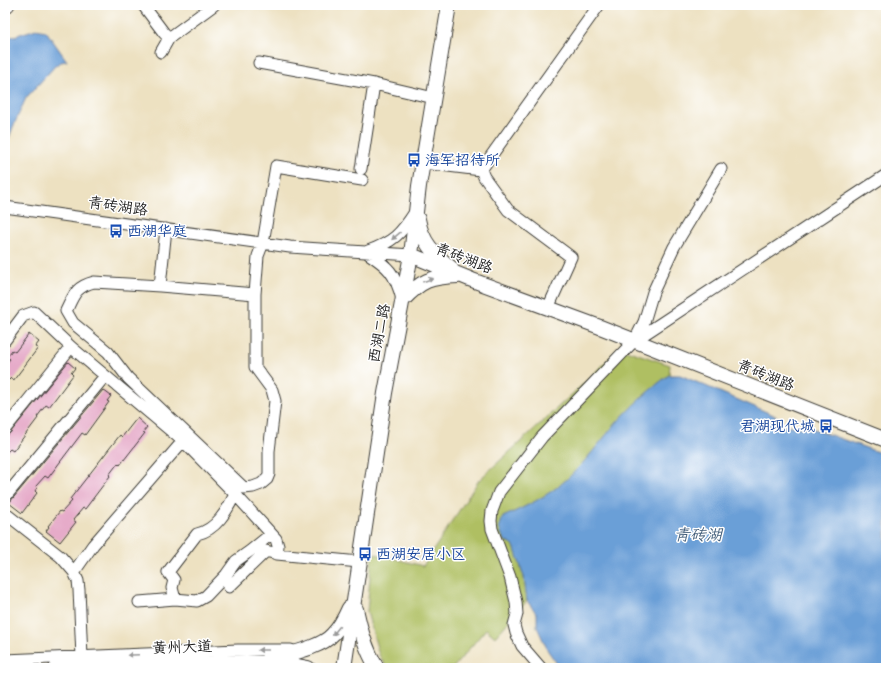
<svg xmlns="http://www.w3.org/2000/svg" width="891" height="673" font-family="Mynerve,'LXGW WenKai TC',sans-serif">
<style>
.green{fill:#afbf62;stroke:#666e3f}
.water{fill:#6a9fd7;stroke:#435e7a}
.building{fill:#e6abc9}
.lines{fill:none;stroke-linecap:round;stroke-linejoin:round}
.minor-casing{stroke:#3b3a35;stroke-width:13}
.major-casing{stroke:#3b3a35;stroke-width:16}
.minor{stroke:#fff;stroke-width:11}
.major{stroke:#fff;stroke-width:14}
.oneway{fill:#999}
.labels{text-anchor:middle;stroke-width:3;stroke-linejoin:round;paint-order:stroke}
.transit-label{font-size:15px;fill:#164399;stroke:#fff;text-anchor:start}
.street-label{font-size:15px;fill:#1c1c1c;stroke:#fff}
.water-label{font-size:16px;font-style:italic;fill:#435e7a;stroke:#fff}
</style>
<rect width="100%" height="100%" fill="#fff"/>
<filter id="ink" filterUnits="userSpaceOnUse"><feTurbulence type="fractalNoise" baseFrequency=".025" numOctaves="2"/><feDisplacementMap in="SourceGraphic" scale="8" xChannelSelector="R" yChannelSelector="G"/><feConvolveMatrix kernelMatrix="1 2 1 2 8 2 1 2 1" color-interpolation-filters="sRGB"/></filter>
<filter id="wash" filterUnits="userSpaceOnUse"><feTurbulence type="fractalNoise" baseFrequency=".012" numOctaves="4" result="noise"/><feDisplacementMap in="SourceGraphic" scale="16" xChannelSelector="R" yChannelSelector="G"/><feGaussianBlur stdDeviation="0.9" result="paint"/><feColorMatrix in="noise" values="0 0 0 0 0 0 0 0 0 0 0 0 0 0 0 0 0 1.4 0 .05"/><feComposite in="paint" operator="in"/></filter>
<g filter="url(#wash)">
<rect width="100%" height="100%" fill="#ede1c1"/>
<path class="green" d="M620 348 670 365 669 375C651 388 634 404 619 420 601 440 586 462 566 480 548 496 525 507 503 517L504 540 514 545 524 577 527 601 495 637 486 629 453 668H387L379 655 367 612 372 553 423 566 479 480 581 386Z"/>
<path class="water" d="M36 29 46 31 67 61 61 62 55 66 26 98 13 127 9 138 5 141V39Z
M669 375H680L776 416 777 426 811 428 886 455V668H560L548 651 537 627V614L527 601 524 577 514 546 504 540 499 528 503 517C525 507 548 496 566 480 586 462 601 440 619 420 634 404 651 388 669 375Z"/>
<g id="blocks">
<path class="building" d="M29 334 39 342 35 347 38 348 13 381 11 378 9 380 5 377V365L10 359 7 357 12 350 15 352Z
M68 362 75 368 71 373 73 375 49 407 46 405 37 417 38 418 13 451 10 449 5 454V436L10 433Z
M103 390 111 396 107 401 109 402 85 435 82 433 48 478 45 476 36 486 37 488 35 491 37 493 22 513 9 503Z
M137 418 147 427 143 432 145 433 120 465 118 463 109 475 110 476 85 509 83 508 73 520 76 522 60 542 46 531 49 527 48 526 60 511 62 512 72 501 70 499 120 435 122 437Z"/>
</g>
</g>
<g filter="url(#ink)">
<use href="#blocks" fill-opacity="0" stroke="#3b3a35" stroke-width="1"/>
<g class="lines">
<g class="minor-casing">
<path id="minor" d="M143 5 164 33 169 38
M5 9 9 5
M161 52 169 38 214 5
M259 63 374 84 434 98
M423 163 481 170
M361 169 374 84
M5 207 290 247 411 255
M166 229 160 286 94 282C75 287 74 295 66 311L73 323 108 352 128 378 244 488 253 487 261 484 267 479 269 474V451L275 401 272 390 255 367V294L258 256 263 243 276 166 362 180
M368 251C393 242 401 234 415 212
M366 252C389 267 395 273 402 299
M160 286 255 294
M548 308 571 257 508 210 484 177 481 170 599 5
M5 340 23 316 34 312 71 347 183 441 235 494 276 539 278 546 277 554
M635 340 644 322 653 292 674 247 721 169
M5 429 71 347
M235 494C227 511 216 530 197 534L168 572 174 580 172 588 175 599 197 601 206 596 226 575 236 561 250 551 271 534
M5 497 105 376
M5 513 61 557 74 572 78 581 79 590 82 657
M74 572 93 545 183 441
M229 587 266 551 277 554 359 562
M139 602 175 599
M5 660 238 650H291
M541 668 522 646 516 633 514 625 517 614 516 602 510 577 492 529 491 521 492 511 499 492 542 437 634 341 886 175"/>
</g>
<g class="major-casing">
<path id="major" d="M418 219C422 242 433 253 451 268
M411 255 472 280 600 327 886 440
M403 300C422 280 430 277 458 276
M356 609C361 631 365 648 377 668
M267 660C286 654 320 649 333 634 340 627 345 617 349 608
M56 668 246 662 293 665 308 668
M344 668 385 393 411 255 419 186 449 5"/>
</g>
<use href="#minor" class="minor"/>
<use href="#major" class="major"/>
</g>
<defs><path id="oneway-solid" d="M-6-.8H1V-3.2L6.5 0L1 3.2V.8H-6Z"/></defs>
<g class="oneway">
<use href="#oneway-solid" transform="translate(396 236) rotate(139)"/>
<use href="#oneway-solid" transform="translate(428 280) rotate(-19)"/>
<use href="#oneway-solid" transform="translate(336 631) rotate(129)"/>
<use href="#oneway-solid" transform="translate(263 650) rotate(180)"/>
<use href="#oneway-solid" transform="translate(133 655) rotate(177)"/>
</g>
</g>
<defs>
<g id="bus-bare" transform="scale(1.08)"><path d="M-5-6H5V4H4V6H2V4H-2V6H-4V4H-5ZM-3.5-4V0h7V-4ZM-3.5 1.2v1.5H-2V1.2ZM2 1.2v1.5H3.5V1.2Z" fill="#1a4fb4" stroke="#fff" stroke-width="2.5" paint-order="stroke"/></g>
</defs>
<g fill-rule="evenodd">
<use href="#bus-bare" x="414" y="160"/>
<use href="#bus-bare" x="116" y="231"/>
<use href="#bus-bare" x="826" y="426"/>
<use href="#bus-bare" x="365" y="554"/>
</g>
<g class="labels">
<g class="transit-label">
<text x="425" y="165">海军招待所</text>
<text x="127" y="236">西湖华庭</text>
<text x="815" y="431" text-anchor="end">君湖现代城</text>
<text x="376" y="559">西湖安居小区</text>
</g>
<g class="street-label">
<text transform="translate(118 206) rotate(8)" y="5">青砖湖路</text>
<text transform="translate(464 258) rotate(21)" y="5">青砖湖路</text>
<text transform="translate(379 333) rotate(-79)" y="5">西湖二路</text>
<text transform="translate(766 375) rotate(22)" y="5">青砖湖路</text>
<text transform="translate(182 647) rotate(-2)" y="5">黄州大道</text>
</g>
<g class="water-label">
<text x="698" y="540">青砖湖</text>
</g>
</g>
<rect width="891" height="673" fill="none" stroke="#fff" stroke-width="20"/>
</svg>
